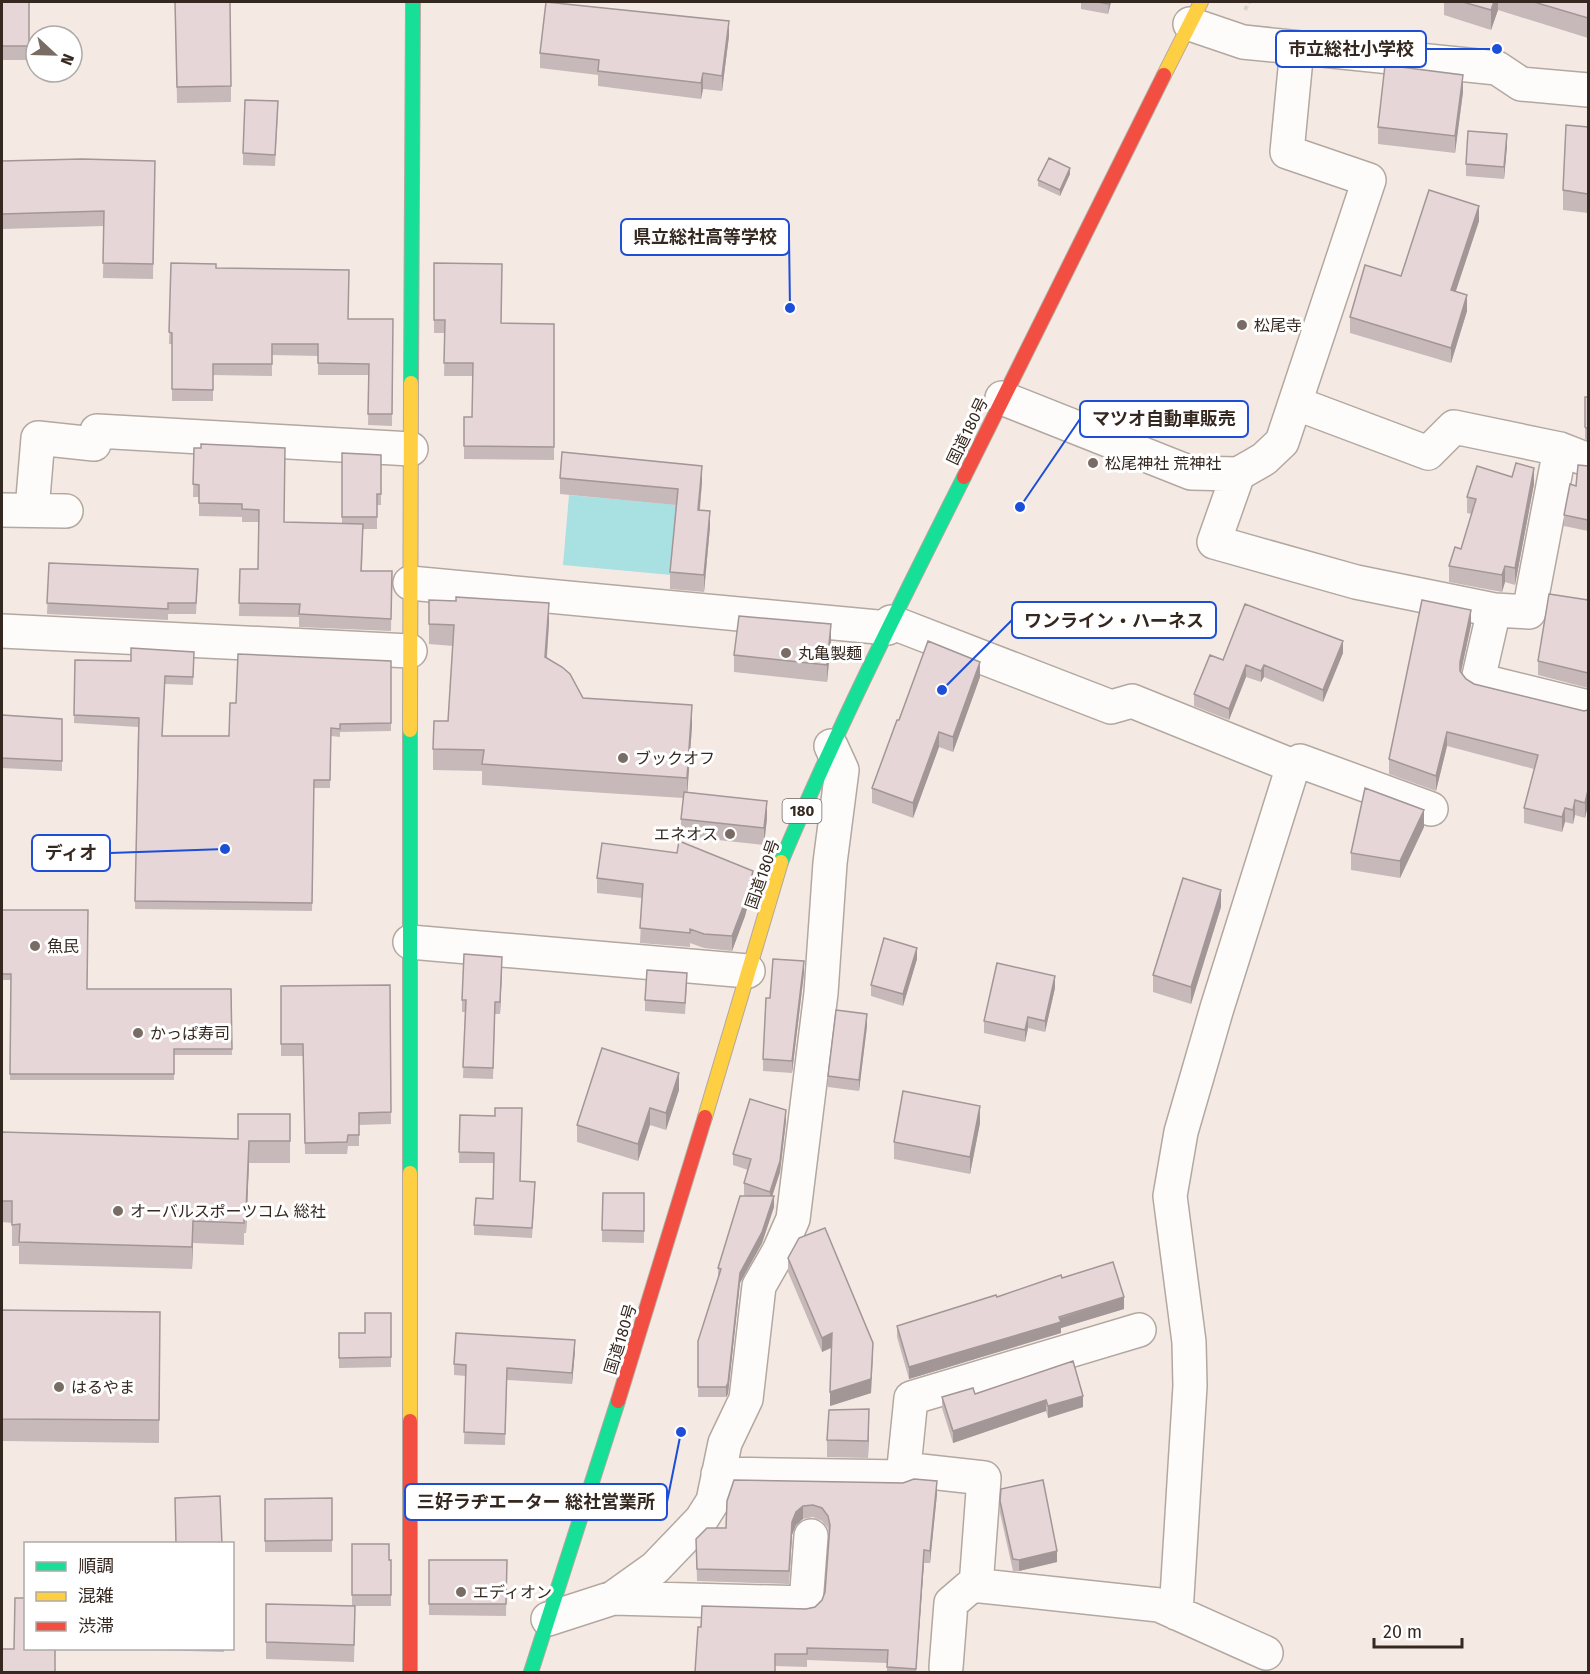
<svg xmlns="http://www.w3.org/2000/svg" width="1590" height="1674" font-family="'Fira Sans','Noto Sans JP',sans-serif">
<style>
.water{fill:#a9e1e3}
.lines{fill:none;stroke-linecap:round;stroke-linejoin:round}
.street-casing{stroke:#b2a8a0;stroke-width:36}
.fast-casing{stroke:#b2a8a0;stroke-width:16}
.slow-casing{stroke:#b2a8a0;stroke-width:16}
.jam-casing{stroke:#b2a8a0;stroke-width:16}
.path{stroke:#d7d4d2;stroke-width:4;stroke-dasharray:4.5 3;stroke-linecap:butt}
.street{stroke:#fefcfb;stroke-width:33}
.fast{stroke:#16e098;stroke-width:14}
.slow{stroke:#ffcf43;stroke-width:14}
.jam{stroke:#f24e42;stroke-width:14}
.wall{fill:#c7b8ba}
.shaded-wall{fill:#a29697}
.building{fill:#e7d6d8;stroke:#a29697;stroke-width:1.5}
.poi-dot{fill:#786c64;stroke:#fff;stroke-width:2}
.labels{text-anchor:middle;stroke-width:6;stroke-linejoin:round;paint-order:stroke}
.shield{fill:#fff;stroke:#726863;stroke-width:1.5}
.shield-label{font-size:15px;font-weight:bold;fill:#352820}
.poi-label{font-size:16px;fill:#352820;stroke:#fff;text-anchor:start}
.street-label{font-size:16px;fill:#352820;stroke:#fff}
.leader{fill:none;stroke:#1d4ed8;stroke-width:2}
.callout-dot{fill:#1d4ed8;stroke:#fff;stroke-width:2}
.callout{fill:#fff;stroke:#1d4ed8;stroke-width:2}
.callout-label{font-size:18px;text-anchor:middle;font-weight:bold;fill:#352820}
</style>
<rect width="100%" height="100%" fill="#f5eae3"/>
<path class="water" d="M569 495 678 505 671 575 563 565Z"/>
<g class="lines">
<g class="street-casing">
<path id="street" d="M1190 24 1243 42 1497 68 1521 84 1588 90
M1002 398 1191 473 1238 474 1214 542 1356 582 1494 610 1478 680 1588 707
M1295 403 1428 453 1454 427 1560 449 1588 460
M1238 474 1264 459 1282 442 1369 180 1287 152 1297 48
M2 510 66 511
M32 510 38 438 94 444 97 431 411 449
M410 583 888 628
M1494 610 1529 612 1560 449
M891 622 1111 707 1132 701 1293 766 1217 1008 1181 1132 1170 1196 1189 1342 1190 1386 1176 1613
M2 631 410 651
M1293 766 1300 761 1431 809
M410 942 748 971
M903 1469 984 1478 976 1586
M718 1474 903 1477 911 1398 1139 1330
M613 1598 806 1603 811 1536
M548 1619 613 1598 655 1568 701 1520 713 1501 725 1443 746 1399 759 1286 779 1251 793 1219 821 993 830 863 842 770 831 746
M946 1667 951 1603 972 1585 1159 1605 1266 1653"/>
</g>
<g class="fast-casing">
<path id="fast" d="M411 383 413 2
M410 730V1173
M781 862C836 731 900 604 964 477
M531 1672 618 1401"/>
</g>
<g class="slow-casing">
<path id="slow" d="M1164 75 1201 2
M410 730 411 383
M705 1117 781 862
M410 1173V1421"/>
</g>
<g class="jam-casing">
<path id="jam" d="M964 477 1164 75
M618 1401 705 1117
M410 1421V1672"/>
</g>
<path class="path" d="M1245 10 1249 2"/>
<use href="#street" class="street"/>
<use href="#fast" class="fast"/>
<use href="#slow" class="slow"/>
<use href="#jam" class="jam"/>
</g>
<path class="wall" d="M2 2H29V60H2Z
M175 2 231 86V102L177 103Z
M1081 2H1111L1108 14 1081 9Z
M1444 2H1588V38L1498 10 1491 30 1444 15Z
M729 36 722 91 703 89 701 99 598 86V75L540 68V53Z
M1463 92 1455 153 1378 144V127Z
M278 112 275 166 243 165V153Z
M1588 127V213L1563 210V190Z
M1507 146 1504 179 1466 176V164Z
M2 161H155L153 279 103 278 104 226 2 229Z
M1070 174 1060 196 1038 186V180Z
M1479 221 1455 292 1467 311 1451 363 1350 333V317L1401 276Z
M171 263 216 268 349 319H393L392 426 368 425 369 375H318V356L272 355V376L213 375V401H172V344H169Z
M434 263 502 323 554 324V460L464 459V417H472L473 376H444L445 333H434Z
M1585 397H1588V441L1585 439Z
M194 448 284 522 342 524V453L381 455V505H377V529H363L362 571H392L391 631 299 627V617L239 616 240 569H258L259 522H242V517L199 516V497H193Z
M1588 466V531L1564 526V515L1576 486Z
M560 478 702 482 700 510 710 527 704 592 670 589V572L676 505 560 494Z
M1534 484 1515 585 1505 582 1502 592 1449 582V566L1461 549 1472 514 1467 513V497Z
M49 563 198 580 196 614H168V620L47 614Z
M429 600 549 623 547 658 583 698 692 726 687 793 767 818 764 845 681 836V819L683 798 482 785V771L433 770V749L448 721 453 646 429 644Z
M1588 600V688L1538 675V661Z
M1471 625 1461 672 1466 679 1474 684 1584 711 1588 710V805L1585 818 1575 815 1573 824 1565 822 1562 832 1524 823V808L1534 769 1447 746 1436 791 1389 774V759Z
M831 641 827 682 734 672V655Z
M194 652 193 685 165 684 162 736H229L236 703 391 661V731L340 732V737L331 736 330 788H314L312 911 135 909 138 727 74 723 75 660 131 661Z
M1343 653 1323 702 1264 677 1261 682 1246 677 1229 720 1194 706V694L1223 660Z
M980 677 953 752 939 747 913 818 872 803V788L899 720Z
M2 715 62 719V771L2 768Z
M1424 827 1400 878 1351 870V853Z
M597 878 753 886 745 916 732 951 704 948 690 943V947L640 943 642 898 597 893Z
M1221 907 1191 1004 1153 992V975Z
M2 910 87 989H231L232 1055H174V1080H10L11 980H2Z
M917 959 903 1006 871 996V985Z
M502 969 500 1014H495L493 1079 463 1078 465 1012H462V1000Z
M804 973 792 1073 763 1071V1059L770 998Z
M390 985 391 1124 359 1125V1146H348L347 1154H305L303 1056H281V986Z
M687 985 685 1014 645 1011V1000Z
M1055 988 1045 1032 1028 1028 1025 1042 984 1033V1021Z
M867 1026 859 1091 828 1087V1076Z
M679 1090 666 1130 650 1125 638 1161 577 1142V1125Z
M290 1114V1163H249L246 1233H244V1245L193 1243 192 1269 19 1264V1246H12V1223L2 1222V1132L238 1139Z
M460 1115 520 1181 535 1193 532 1238 474 1235V1225L493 1199 494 1163H459Z
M786 1121 780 1172 772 1196 774 1207 762 1243 740 1283 728 1394 726 1397H698V1341L718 1279V1268L747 1196 744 1195V1183L748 1170 733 1165V1154Z
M980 1123 970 1174 894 1159V1142Z
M644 1193V1243L602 1242V1230Z
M788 1258 873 1357 871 1393 830 1406 832 1348 822 1352 788 1272Z
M1062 1278 1124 1309 1061 1328V1333L909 1379 897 1337V1326L997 1297Z
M2 1310 160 1312 159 1443 2 1441Z
M391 1313V1367L339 1368V1333H365Z
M575 1351 572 1384 507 1380 505 1445 464 1444 466 1376 454 1375V1364Z
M1073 1361 1083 1407 1048 1418 1046 1411 953 1443 942 1408V1397L975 1394Z
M869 1426 868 1458 827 1457V1440Z
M937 1494 930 1563H924L916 1672H887V1663L807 1660V1667L775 1666 701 1627 815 1607 822 1600 825 1592 829 1534 828 1528 822 1521 813 1517 803 1519 796 1525 792 1535 789 1584 697 1581 696 1539 726 1528 727 1501Z
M332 1498V1552H265V1499Z
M1000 1501 1057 1562 1019 1571H1013L1000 1513Z
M352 1544 389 1560H391V1606H352Z
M429 1560H507L506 1616 429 1615Z
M266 1604 355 1623 354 1662 266 1659Z
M82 1648H224V1652Z"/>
<path class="shaded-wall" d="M1109 2H1111L1108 14Z
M1494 2H1498V10L1491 30V10Z
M729 21V36L722 91V76Z
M703 73V89L701 99V83Z
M1463 75V92L1455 153V136Z
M1507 134V146L1504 179V167Z
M1070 168V174L1060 196V190Z
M1479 206V221L1451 306V290Z
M1467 295V311L1451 363V348Z
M702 466V482L698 526V510Z
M1534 468V484L1515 585V568Z
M710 511V527L704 592V575Z
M1505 566V582L1502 592V575Z
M549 603V623L545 678V657Z
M1471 610V625L1460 676V662Z
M831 624V641L827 682V665Z
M1343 641V653L1323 702V690Z
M980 662V677L953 752V737Z
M1246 665V677L1229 720V709Z
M1264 665V677L1261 682V671Z
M692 705V726L687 798V778Z
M939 732V747L913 818V803Z
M1447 732V746L1436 791V776Z
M1588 790V805L1585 818V803Z
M1575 800V815L1573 824V810Z
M767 801V818L764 845V828Z
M1565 808V822L1562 832V817Z
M1424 810V827L1400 878V861Z
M753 871V886L745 916 732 951V936Z
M1221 890V907L1191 1004V987Z
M917 948V959L903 1006V994Z
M502 957V969L500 1014V1002Z
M804 961V973L792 1073V1061Z
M1055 976V988L1045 1032V1021Z
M867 1014V1026L859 1091V1080Z
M1028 1017V1028L1025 1042V1030Z
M679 1073V1090L666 1130V1113Z
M980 1106V1123L970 1174V1157Z
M650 1108V1125L638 1161V1144Z
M786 1110V1121L780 1172 770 1203V1192Z
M249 1141V1163L246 1233V1211Z
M774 1196V1207L762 1243 740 1283 728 1394 726 1397V1387L740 1273Z
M193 1221V1243L192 1269V1247Z
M1124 1297V1309L1061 1328V1333L909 1379V1367Z
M832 1333V1347L822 1352V1338Z
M575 1340V1351L572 1384V1373Z
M873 1343 871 1393 830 1406V1392Z
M1083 1396V1407L1048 1418V1406Z
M1046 1400V1411L953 1443V1431Z
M869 1409V1426L868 1458V1441Z
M937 1481V1494L930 1563V1551Z
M803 1506V1519L796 1525 792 1535 789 1584 792 1522 796 1512Z
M924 1550V1563L916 1672Z
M1057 1551V1562L1019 1571V1560Z"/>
<path class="building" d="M2 2H29V46H2Z
M175 2H230L231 86 177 87Z
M546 2 729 21 722 76 703 73 701 83 598 71 599 60 540 53Z
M1098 2H1109L1108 4Z
M1463 2H1494L1491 10Z
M1534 2H1588V18Z
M1385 65 1463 75 1455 136 1378 127Z
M245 100 278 101 275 155 243 153Z
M1566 125 1588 127V194L1563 190Z
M1468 131 1507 134 1504 167 1466 164Z
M1049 158 1070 168 1060 190 1038 180Z
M82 159 155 161 153 264 103 263 104 211 2 214V161Z
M1429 190 1479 206 1451 290 1467 295 1451 348 1350 317 1365 265 1401 276Z
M171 263 216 264V268L349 270 348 319H393L392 414H368L369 364 318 363V344H272V364H213V390L172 389V333L169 332Z
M434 263 502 264 501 323 554 324V447L464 446V417H472L473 363H444L445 320H434Z
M1585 397H1588V429L1585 427Z
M201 444 285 448 284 522 363 524 361 571H392L391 619 299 614 300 604 239 603 240 569H258L259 510 242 509V504L199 503V485L193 484 194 448H201Z
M562 452 702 466 698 510 710 511 704 575 670 572 678 489 560 478Z
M342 453 381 455V494H377V517H342Z
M1516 463 1534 468 1515 568 1505 566 1502 575 1449 566 1455 547 1461 549 1476 499 1467 497 1477 466 1512 477Z
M1578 465 1588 466V520L1564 515 1570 484 1576 486Z
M49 563 198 569 196 603H168V609L47 603Z
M1549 594 1588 600V673L1538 661Z
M456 597 549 603 545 657 562 667 570 674 583 698 692 705 687 778 482 764 484 750 433 749 434 721H448L454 625 429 624V600L456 601Z
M1422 600 1471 610 1460 662V671L1466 679 1474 684 1584 711 1588 710V790L1585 803 1575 800 1573 810 1565 808 1562 817 1524 808 1538 755 1447 732 1436 776 1389 759Z
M1245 604 1343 641 1323 690 1264 665 1261 671 1246 665 1229 709 1194 694 1210 655 1223 660Z
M739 616 831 624 827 665 734 655Z
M928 641 980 662 953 737 939 732 913 803 872 788 897 720H899Z
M131 648 194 652 193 677 165 676 162 736H229L230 703H236L238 654 391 661V723L340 724V729L331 728 330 780H314L312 903 135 901 139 718 74 715 75 660 131 661Z
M2 715 62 719V761L2 758Z
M1365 788 1424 810 1400 861 1351 853Z
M684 792 767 801 764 828 681 819Z
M679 841 753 871 745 902 732 936 704 934 690 929V933L640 928 643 884 597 878 602 843 677 853Z
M1183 878 1221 890 1191 987 1153 975Z
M2 910H88L87 989H231L232 1049H174V1074H10L11 974H2Z
M884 938 917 948 903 994 871 985Z
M464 954 502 957 500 1002H495L493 1068 463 1067 466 1000H462Z
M773 959 804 961 792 1061 763 1059 766 998H770Z
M997 963 1055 976 1045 1021 1028 1017 1025 1030 984 1021Z
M647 970 687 973 685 1003 645 1000Z
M390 985 391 1112 359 1113V1135H348L347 1142 305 1143 303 1044H281V986Z
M836 1010 867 1014 859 1080 828 1076Z
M602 1048 679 1073 666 1113 650 1108 638 1144 577 1125Z
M903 1091 980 1106 970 1157 894 1142Z
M750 1099 786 1110 780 1161 770 1192 744 1183 751 1159 733 1154Z
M495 1108H522L520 1181 535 1182 532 1228 474 1225 476 1198 493 1199 494 1153 459 1152 460 1115 495 1116Z
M238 1114H290V1141H249L246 1211H244V1223L193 1221 192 1247 19 1242 20 1224 12 1225V1201H2V1132L238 1139Z
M603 1193H644V1231L602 1230Z
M740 1196H774L762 1232 740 1273 728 1383 726 1387H698V1341L721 1269 718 1268Z
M825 1228 873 1343 871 1379 830 1392 832 1333 822 1338 788 1258 799 1238Z
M1113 1262 1124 1297 1059 1317 1061 1322 909 1367 897 1326 996 1295 997 1297 1061 1275 1062 1278Z
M2 1310 160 1312 159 1420 2 1419Z
M365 1313H391V1357L339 1358V1333H365Z
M456 1333 575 1340 572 1373 507 1368 505 1434 464 1432 466 1365 454 1364Z
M1073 1361 1083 1396 1048 1406 1046 1400 953 1431 942 1397 973 1388 975 1394Z
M869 1409 868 1441 827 1440 829 1410Z
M914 1479 937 1481 930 1551 924 1550 916 1669 887 1667 888 1650 807 1648V1654H775V1672H695L698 1627H701L702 1606 806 1609 815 1607 822 1600 825 1592 830 1525 828 1516 822 1508 813 1505 803 1506 796 1512 792 1522 789 1571 697 1569 696 1539 707 1528H726L727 1501 734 1480 903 1483Z
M1043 1480 1057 1551 1019 1560 1013 1559 1000 1501 1001 1489Z
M220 1496 222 1544H176L175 1498Z
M332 1498V1540L265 1541V1499Z
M352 1544H389V1560H391V1595H352Z
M429 1560H507L506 1604H429Z
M15 1598H26V1648H55V1672H2V1649H14Z
M266 1604 355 1606 354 1645 266 1642Z"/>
<g class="poi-dot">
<circle cx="1242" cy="325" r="6"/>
<circle cx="1093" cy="463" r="6"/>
<circle cx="786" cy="653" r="6"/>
<circle cx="623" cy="758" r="6"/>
<circle cx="730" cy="834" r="6"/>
<circle cx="35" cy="946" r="6"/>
<circle cx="138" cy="1033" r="6"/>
<circle cx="118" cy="1211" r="6"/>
<circle cx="59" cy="1387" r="6"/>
<circle cx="461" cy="1592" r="6"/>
</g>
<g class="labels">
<rect class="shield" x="782.5" y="799" width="39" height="24" rx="4.5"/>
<g class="shield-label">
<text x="802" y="816">180</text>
</g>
<g class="poi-label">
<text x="1254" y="331">松尾寺</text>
<text x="1105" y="469">松尾神社 荒神社</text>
<text x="798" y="659">丸亀製麺</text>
<text x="635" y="764">ブックオフ</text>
<text x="718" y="840" text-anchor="end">エネオス</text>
<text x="47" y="952">魚民</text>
<text x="150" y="1039">かっぱ寿司</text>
<text x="130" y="1217">オーバルスポーツコム 総社</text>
<text x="71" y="1393">はるやま</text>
<text x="473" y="1598">エディオン</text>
</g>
<g class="street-label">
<text transform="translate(967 431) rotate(-64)" y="6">国道180号</text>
<text transform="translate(762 874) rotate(-71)" y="6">国道180号</text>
<text transform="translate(620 1339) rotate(-73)" y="6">国道180号</text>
</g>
</g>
<path class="leader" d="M1497 49L1426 49M790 308L789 237M1020 507L1080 419M942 690L1012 620M225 849L110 853M681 1432L667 1502"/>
<g class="callout-dot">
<circle cx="1497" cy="49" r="6"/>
<circle cx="790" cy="308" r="6"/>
<circle cx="1020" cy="507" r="6"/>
<circle cx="942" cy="690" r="6"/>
<circle cx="225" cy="849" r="6"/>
<circle cx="681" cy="1432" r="6"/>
</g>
<g class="callout">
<rect x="1276" y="31" width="150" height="36" rx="6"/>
<rect x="621" y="219" width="168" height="36" rx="6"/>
<rect x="1080" y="401" width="168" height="36" rx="6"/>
<rect x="1012" y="602" width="204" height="36" rx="6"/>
<rect x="32" y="835" width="78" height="36" rx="6"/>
<rect x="405" y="1484" width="262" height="36" rx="6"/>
</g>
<g class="callout-label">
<text x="1351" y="55">市立総社小学校</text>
<text x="705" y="243">県立総社高等学校</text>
<text x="1164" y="425">マツオ自動車販売</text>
<text x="1114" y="627">ワンライン・ハーネス</text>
<text x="71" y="859">ディオ</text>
<text x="536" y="1508">三好ラヂエーター 総社営業所</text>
</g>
<rect width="1590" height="1674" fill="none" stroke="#352820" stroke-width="6"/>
<rect x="24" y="1542" width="210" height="108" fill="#ffffff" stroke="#aea9a6" stroke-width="1.5"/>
<rect x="36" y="1562" width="30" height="9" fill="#16e098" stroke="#aea9a6" stroke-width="1.5"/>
<text x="78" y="1572" font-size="18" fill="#352820">順調</text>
<rect x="36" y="1592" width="30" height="9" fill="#ffcf43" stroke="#aea9a6" stroke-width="1.5"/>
<text x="78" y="1602" font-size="18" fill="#352820">混雑</text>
<rect x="36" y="1622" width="30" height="9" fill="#f24e42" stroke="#aea9a6" stroke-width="1.5"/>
<text x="78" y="1632" font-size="18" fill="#352820">渋滞</text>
<g transform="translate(54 54) rotate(112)"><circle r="28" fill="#ffffff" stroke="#aea9a6" stroke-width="1.5"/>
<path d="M0-4.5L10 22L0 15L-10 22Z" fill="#786c64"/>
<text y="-9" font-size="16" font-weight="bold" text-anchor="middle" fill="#352820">N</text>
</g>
<path d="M1374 1638v9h88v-9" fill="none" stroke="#352820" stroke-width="3"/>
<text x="1383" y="1638" font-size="18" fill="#352820" stroke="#ffffff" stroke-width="4.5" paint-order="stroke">20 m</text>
</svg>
